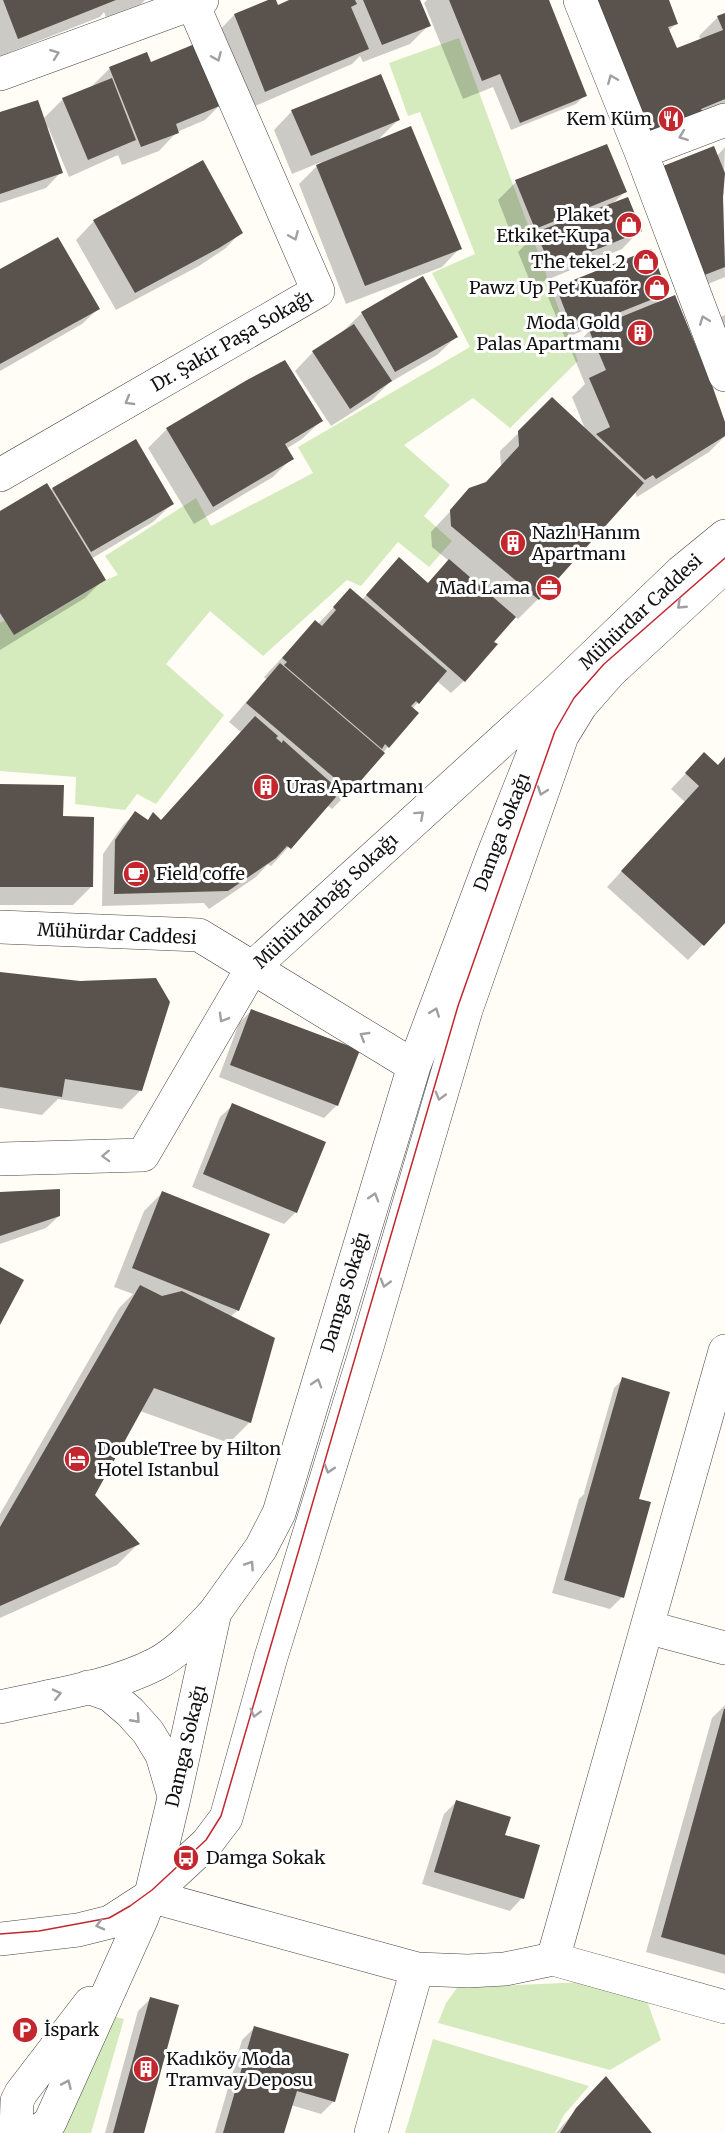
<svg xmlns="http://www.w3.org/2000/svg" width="725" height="2133" font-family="Merriweather,serif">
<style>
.green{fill:#d5ebbd}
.shadow{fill:#0003}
.building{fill:#5a524d}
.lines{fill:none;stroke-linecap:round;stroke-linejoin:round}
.minor-casing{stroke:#444;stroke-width:34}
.minor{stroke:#fff;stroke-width:33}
.tram{stroke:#c4262e;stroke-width:1.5}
.oneway{stroke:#a0a0a0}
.labels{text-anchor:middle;stroke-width:6;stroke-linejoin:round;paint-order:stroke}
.poi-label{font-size:18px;fill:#111;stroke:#fff;text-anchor:start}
.street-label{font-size:18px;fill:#111;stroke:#fff}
</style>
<rect width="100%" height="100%" fill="#fffdf5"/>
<path class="green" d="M459 38 578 361 510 428 473 398 404 445 450 485 424 516 452 541 429 567 398 542 361 586 347 580 263 656 210 611 166 664 224 715 156 804 137 794 125 810 75 804 76 777 0 771V623L34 605 42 619 106 580 118 575 105 556 196 498 211 526 313 473 298 447 470 347 432 273 475 254 420 112 408 116 389 63Z
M584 1982 647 2001 661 2040 610 2070 438 2023 446 2003 457 1988Z
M101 2013 124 2019 91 2133H52Z
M433 2039 589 2086 564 2115 555 2133H405Z"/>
<path class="shadow" d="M0 0H145L141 4 106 17 104 12 100 17 0 56Z
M272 0H275L278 7 293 0H419L429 25 410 44 363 62 360 56 352 64 246 110 216 34 234 15Z
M427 0H547L585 95 576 104 511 130 493 87 463 99 424 3Z
M570 0H667L677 23 668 31 676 51 701 40 699 36 718 17 725 15V104L701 113Z
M151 65 220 105 205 120 177 132 159 151 122 165 118 155 69 177 48 127 46 128 61 172 46 188 0 203V114L43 119 63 99 91 87 110 68Z
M292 111 398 120 377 141 460 248 442 267 346 304 299 184 321 162 292 174 274 130Z
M725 147 723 201 725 277 684 294 717 156Z
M516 182 625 192 612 204 640 230 622 249 532 286 518 252 528 242 516 246 498 200Z
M94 221 241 232 226 248 199 266 116 310 76 240Z
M0 272 98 309 82 324 0 371Z
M557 289 666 293 654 305 725 426V436L709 452 637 497 635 492 538 599 518 619 514 616 492 642 464 681 451 693 437 681 412 709 417 713 350 791 332 809 327 805 271 866 268 864 256 877 209 909 204 903 102 906 103 854 123 825 136 812 147 821 153 814 160 822 241 732 229 722 266 679 264 677 315 622 318 624 350 590 362 600 387 572 427 584 449 561 432 547 431 532 470 490 484 485 501 466 500 451 552 400 586 431 572 397 585 384 571 350 593 327 565 338 548 297Z
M362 313 456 337 437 355 389 383 372 400 331 426 295 371 313 352 343 331Z
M725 315V370L716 319Z
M285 362 321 421 302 439 286 449 292 458 273 477 194 524 148 448 167 429Z
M53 489 172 504 153 522 91 559 104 579 85 598 0 650V514Z
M725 758V921L688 960 607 887 685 802 671 789 689 770 718 766Z
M0 785 62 818 91 887 73 905H0Z
M0 973 141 1090 122 1109 58 1099 42 1115 0 1108Z
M252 1010 337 1105 324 1118 219 1077 239 1023Z
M233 1105 296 1212 284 1224 192 1187 220 1117Z
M163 1192 238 1310 230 1317 250 1422 229 1443 140 1411 93 1496 138 1544 117 1565 0 1618V1514L119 1308 133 1294 114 1287 144 1211Z
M0 1194 59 1216 46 1228 0 1244Z
M623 1379 637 1500 622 1597 610 1609 552 1593 579 1499 585 1493H584L614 1388Z
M725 1705V1974L646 1952 712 1718Z
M456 1802 503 1836 522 1898 510 1911 422 1884 444 1814Z
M151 1998 143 2133H105L138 2011Z
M254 2028 334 2101 321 2114 291 2105 283 2133H215L242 2040Z
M591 2093 649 2133H556Z"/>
<path class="building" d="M3 0H116L18 39Z
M268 0H276L278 5 289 0H355L357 4 351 7 369 49 265 92 234 14Z
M363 0H420L431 26 382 45Z
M449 0H549L587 96 520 123 500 74 482 81Z
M597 0H669L678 24 668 27 677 48 723 30 717 16 725 13V99L701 109 703 113 651 134Z
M197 43 222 105 176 124 179 133 141 147 109 67 147 52 151 62Z
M381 74 400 120 311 156 291 110Z
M112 78 136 140 88 160 62 98Z
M38 100 63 173 0 194V112Z
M411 126 462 249 365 286 316 165Z
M607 144 627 192 535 229 515 180Z
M714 146 725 173 723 197 725 267 702 276 658 168Z
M203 160 243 233 219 248 135 293 93 220Z
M628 197 642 231 551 268 536 232Z
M58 237 100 309 0 364V269Z
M651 249 668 293 573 331 556 287Z
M423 276 458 337 395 372 361 312Z
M675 295 712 385 725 422V436L656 479 653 475 645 480 596 434 610 427 589 378 606 370 589 330Z
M354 324 392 381 350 409 312 351Z
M285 360 323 421 285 444 294 459 213 507 166 428 247 380Z
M552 397 644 483 539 600 451 526 450 510 469 488 486 482 519 446 518 431Z
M136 439 174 504 91 552 52 488Z
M47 483 106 580 14 635 0 613V511Z
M399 557 428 583 449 559 516 617 494 642 498 644 465 682 366 595Z
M350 588 447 671 419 704 416 701 411 706 419 713 389 748 385 744 382 749 284 665 287 662 282 658 315 620 322 626 336 610 333 607Z
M280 663 385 753 351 792 246 703Z
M255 716 278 736 276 738 282 743 283 740 337 788 333 793 336 797 291 849 287 846 276 858 228 891 114 894 115 840 135 811 148 820 153 812 161 820Z
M704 752 718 765 725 757V923L704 946 621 871 699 786 685 773Z
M0 784 64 785 63 816 94 817 93 887H0Z
M0 972 80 981 156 978 170 1002 142 1091 65 1079 62 1097 0 1087Z
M251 1009 360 1050 338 1106 230 1065Z
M232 1103 326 1142 297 1213 203 1174Z
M60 1189V1216L0 1236V1192Z
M162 1191 270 1234 239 1311 132 1268Z
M0 1267 24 1280 0 1325Z
M140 1285 162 1296 182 1291 275 1338 251 1423 154 1388 95 1495 140 1544 0 1606V1527Z
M622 1377 670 1392 639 1499 651 1502 624 1598 564 1580Z
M724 1709H725V1955L661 1937Z
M456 1800 511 1817 505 1835 540 1845 524 1899 434 1872Z
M150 1997 179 2005 144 2133H113Z
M254 2026 349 2054 335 2102 297 2091 284 2133H223Z
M606 2076 652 2133H560L576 2108Z"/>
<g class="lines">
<g class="minor-casing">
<path id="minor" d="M580 0 641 152 725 375
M0 74 202 0
M641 152 725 120
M0 475 318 291 191 0
M0 927 199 935 414 1066
M0 1159 143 1155 252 968 559 689 681 572 725 536
M647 1627 725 1648
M88 1687 110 1695 130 1712 148 1732 162 1755 174 1796
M0 1707C51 1695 109 1688 156 1664 179 1652 197 1631 215 1612
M150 1896 417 1969 468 1971 505 1969 553 1959 725 2007
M0 1939 78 1930 110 1922 150 1896 207 1843 226 1818 271 1657 367 1347 466 1010 562 736 581 705 610 672 725 566
M553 1959 725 1351
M16 2133 17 2101 21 2093 90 2003
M37 2133 50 2122 142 1918 152 1890 174 1798 215 1612 261 1548 279 1513 414 1066 492 858 559 689
M371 2133 417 1969"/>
</g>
<use href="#minor" class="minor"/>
<path class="tram" d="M0 1934 39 1931 109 1918 130 1906 152 1890 206 1840 221 1816 458 1006 555 731 574 698 604 664 725 558"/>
</g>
<defs><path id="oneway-chevron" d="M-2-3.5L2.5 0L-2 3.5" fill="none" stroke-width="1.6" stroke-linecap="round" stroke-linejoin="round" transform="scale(1.5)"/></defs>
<g class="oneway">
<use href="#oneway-chevron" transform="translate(55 54) rotate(-20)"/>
<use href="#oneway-chevron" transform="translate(217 57) rotate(67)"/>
<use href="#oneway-chevron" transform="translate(612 79) rotate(-112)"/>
<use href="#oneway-chevron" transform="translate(683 136) rotate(159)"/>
<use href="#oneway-chevron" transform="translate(294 236) rotate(67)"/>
<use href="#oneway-chevron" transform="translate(704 320) rotate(-111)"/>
<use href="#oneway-chevron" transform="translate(129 401) rotate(150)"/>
<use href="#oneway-chevron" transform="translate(681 605) rotate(137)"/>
<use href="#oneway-chevron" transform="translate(542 791) rotate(110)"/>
<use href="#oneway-chevron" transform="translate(420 815) rotate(-42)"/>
<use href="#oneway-chevron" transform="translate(435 1012) rotate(-69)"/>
<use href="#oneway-chevron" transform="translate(223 1018) rotate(120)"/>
<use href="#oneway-chevron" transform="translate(364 1036) rotate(-149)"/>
<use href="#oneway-chevron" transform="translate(440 1096) rotate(106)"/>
<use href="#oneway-chevron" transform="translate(106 1156) rotate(178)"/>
<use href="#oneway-chevron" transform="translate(374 1197) rotate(-73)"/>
<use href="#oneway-chevron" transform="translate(385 1283) rotate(106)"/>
<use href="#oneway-chevron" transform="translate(317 1383) rotate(-73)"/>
<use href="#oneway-chevron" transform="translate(329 1469) rotate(107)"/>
<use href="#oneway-chevron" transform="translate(250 1565) rotate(-56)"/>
<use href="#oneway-chevron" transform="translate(57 1694) rotate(-13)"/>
<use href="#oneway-chevron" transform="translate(255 1713) rotate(105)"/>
<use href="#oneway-chevron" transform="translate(136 1719) rotate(48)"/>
<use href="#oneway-chevron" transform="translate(100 1925) rotate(166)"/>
<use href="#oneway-chevron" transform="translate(67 2084) rotate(-66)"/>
</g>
<defs>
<g id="restaurant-disc" transform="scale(1.35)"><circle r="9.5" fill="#c4262e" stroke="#fff"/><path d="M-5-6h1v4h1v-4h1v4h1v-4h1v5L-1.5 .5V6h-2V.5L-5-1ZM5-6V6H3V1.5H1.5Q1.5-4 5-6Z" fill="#fff"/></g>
<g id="shop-disc" transform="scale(1.35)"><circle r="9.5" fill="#c4262e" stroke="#fff"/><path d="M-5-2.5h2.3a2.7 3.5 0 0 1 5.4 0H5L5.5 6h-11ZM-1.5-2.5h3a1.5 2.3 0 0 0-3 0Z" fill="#fff"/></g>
<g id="building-disc" transform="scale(1.35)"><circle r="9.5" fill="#c4262e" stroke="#fff"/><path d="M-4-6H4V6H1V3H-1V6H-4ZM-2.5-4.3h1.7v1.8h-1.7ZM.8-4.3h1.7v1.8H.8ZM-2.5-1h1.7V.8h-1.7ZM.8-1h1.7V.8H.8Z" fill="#fff"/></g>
<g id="office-disc" transform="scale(1.35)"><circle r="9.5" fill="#c4262e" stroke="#fff"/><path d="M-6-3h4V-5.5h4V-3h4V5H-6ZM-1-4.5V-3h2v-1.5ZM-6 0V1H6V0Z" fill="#fff"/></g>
<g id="cafe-disc" transform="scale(1.35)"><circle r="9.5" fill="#c4262e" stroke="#fff"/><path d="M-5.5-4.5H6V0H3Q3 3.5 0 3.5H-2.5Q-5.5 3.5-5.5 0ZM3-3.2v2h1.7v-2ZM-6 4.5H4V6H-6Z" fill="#fff"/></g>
<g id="hotel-disc" transform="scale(1.35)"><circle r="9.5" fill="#c4262e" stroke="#fff"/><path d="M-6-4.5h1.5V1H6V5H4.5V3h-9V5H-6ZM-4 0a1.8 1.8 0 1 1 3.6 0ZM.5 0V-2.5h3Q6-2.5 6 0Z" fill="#fff"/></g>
<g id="bus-disc" transform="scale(1.35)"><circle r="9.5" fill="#c4262e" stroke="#fff"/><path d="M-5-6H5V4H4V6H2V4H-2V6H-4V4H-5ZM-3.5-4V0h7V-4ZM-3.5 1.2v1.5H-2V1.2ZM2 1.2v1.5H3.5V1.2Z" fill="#fff"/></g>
<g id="parking-disc" transform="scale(1.35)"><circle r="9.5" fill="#c4262e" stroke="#fff"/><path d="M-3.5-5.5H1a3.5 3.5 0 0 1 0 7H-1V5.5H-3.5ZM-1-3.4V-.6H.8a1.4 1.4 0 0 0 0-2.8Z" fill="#fff"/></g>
</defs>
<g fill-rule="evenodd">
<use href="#restaurant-disc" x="671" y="119"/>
<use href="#shop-disc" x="629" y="225"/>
<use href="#shop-disc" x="646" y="262"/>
<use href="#shop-disc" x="657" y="288"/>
<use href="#building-disc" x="640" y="333"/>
<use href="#building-disc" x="513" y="543"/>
<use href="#office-disc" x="549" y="588"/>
<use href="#building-disc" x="266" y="787"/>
<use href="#cafe-disc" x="136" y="874"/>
<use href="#hotel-disc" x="77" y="1459"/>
<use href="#bus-disc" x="186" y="1858"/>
<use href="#parking-disc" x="25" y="2030"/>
<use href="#building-disc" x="146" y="2069"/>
</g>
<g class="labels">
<g class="poi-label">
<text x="652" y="125" text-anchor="end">Kem Küm</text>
<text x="610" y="221" text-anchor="end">Plaket<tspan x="610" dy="21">Etkiket-Kupa</tspan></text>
<text x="626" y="268" text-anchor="end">The tekel 2</text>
<text x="638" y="294" text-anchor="end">Pawz Up Pet Kuaför</text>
<text x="620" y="329" text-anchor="end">Moda Gold<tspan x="620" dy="21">Palas Apartmanı</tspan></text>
<text x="532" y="539">Nazlı Hanım<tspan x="532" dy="21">Apartmanı</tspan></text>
<text x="530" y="594" text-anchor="end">Mad Lama</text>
<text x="286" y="793">Uras Apartmanı</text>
<text x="156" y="880">Field coffe</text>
<text x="97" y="1455">DoubleTree by Hilton<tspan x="97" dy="21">Hotel Istanbul</tspan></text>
<text x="206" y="1864">Damga Sokak</text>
<text x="44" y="2036">İspark</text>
<text x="166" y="2065">Kadıköy Moda<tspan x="166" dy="21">Tramvay Deposu</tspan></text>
</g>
<g class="street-label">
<text transform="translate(232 341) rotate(-30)" y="6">Dr. Şakir Paşa Sokağı</text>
<text transform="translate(641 612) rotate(-43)" y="6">Mühürdar Caddesi</text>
<text transform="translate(502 832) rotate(-69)" y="6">Damga Sokağı</text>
<text transform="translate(326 901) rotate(-43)" y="6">Mühürdarbağı Sokağı</text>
<text transform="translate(117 934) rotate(3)" y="6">Mühürdar Caddesi</text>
<text transform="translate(345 1292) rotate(-73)" y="6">Damga Sokağı</text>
<text transform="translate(186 1746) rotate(-77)" y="6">Damga Sokağı</text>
</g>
</g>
</svg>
